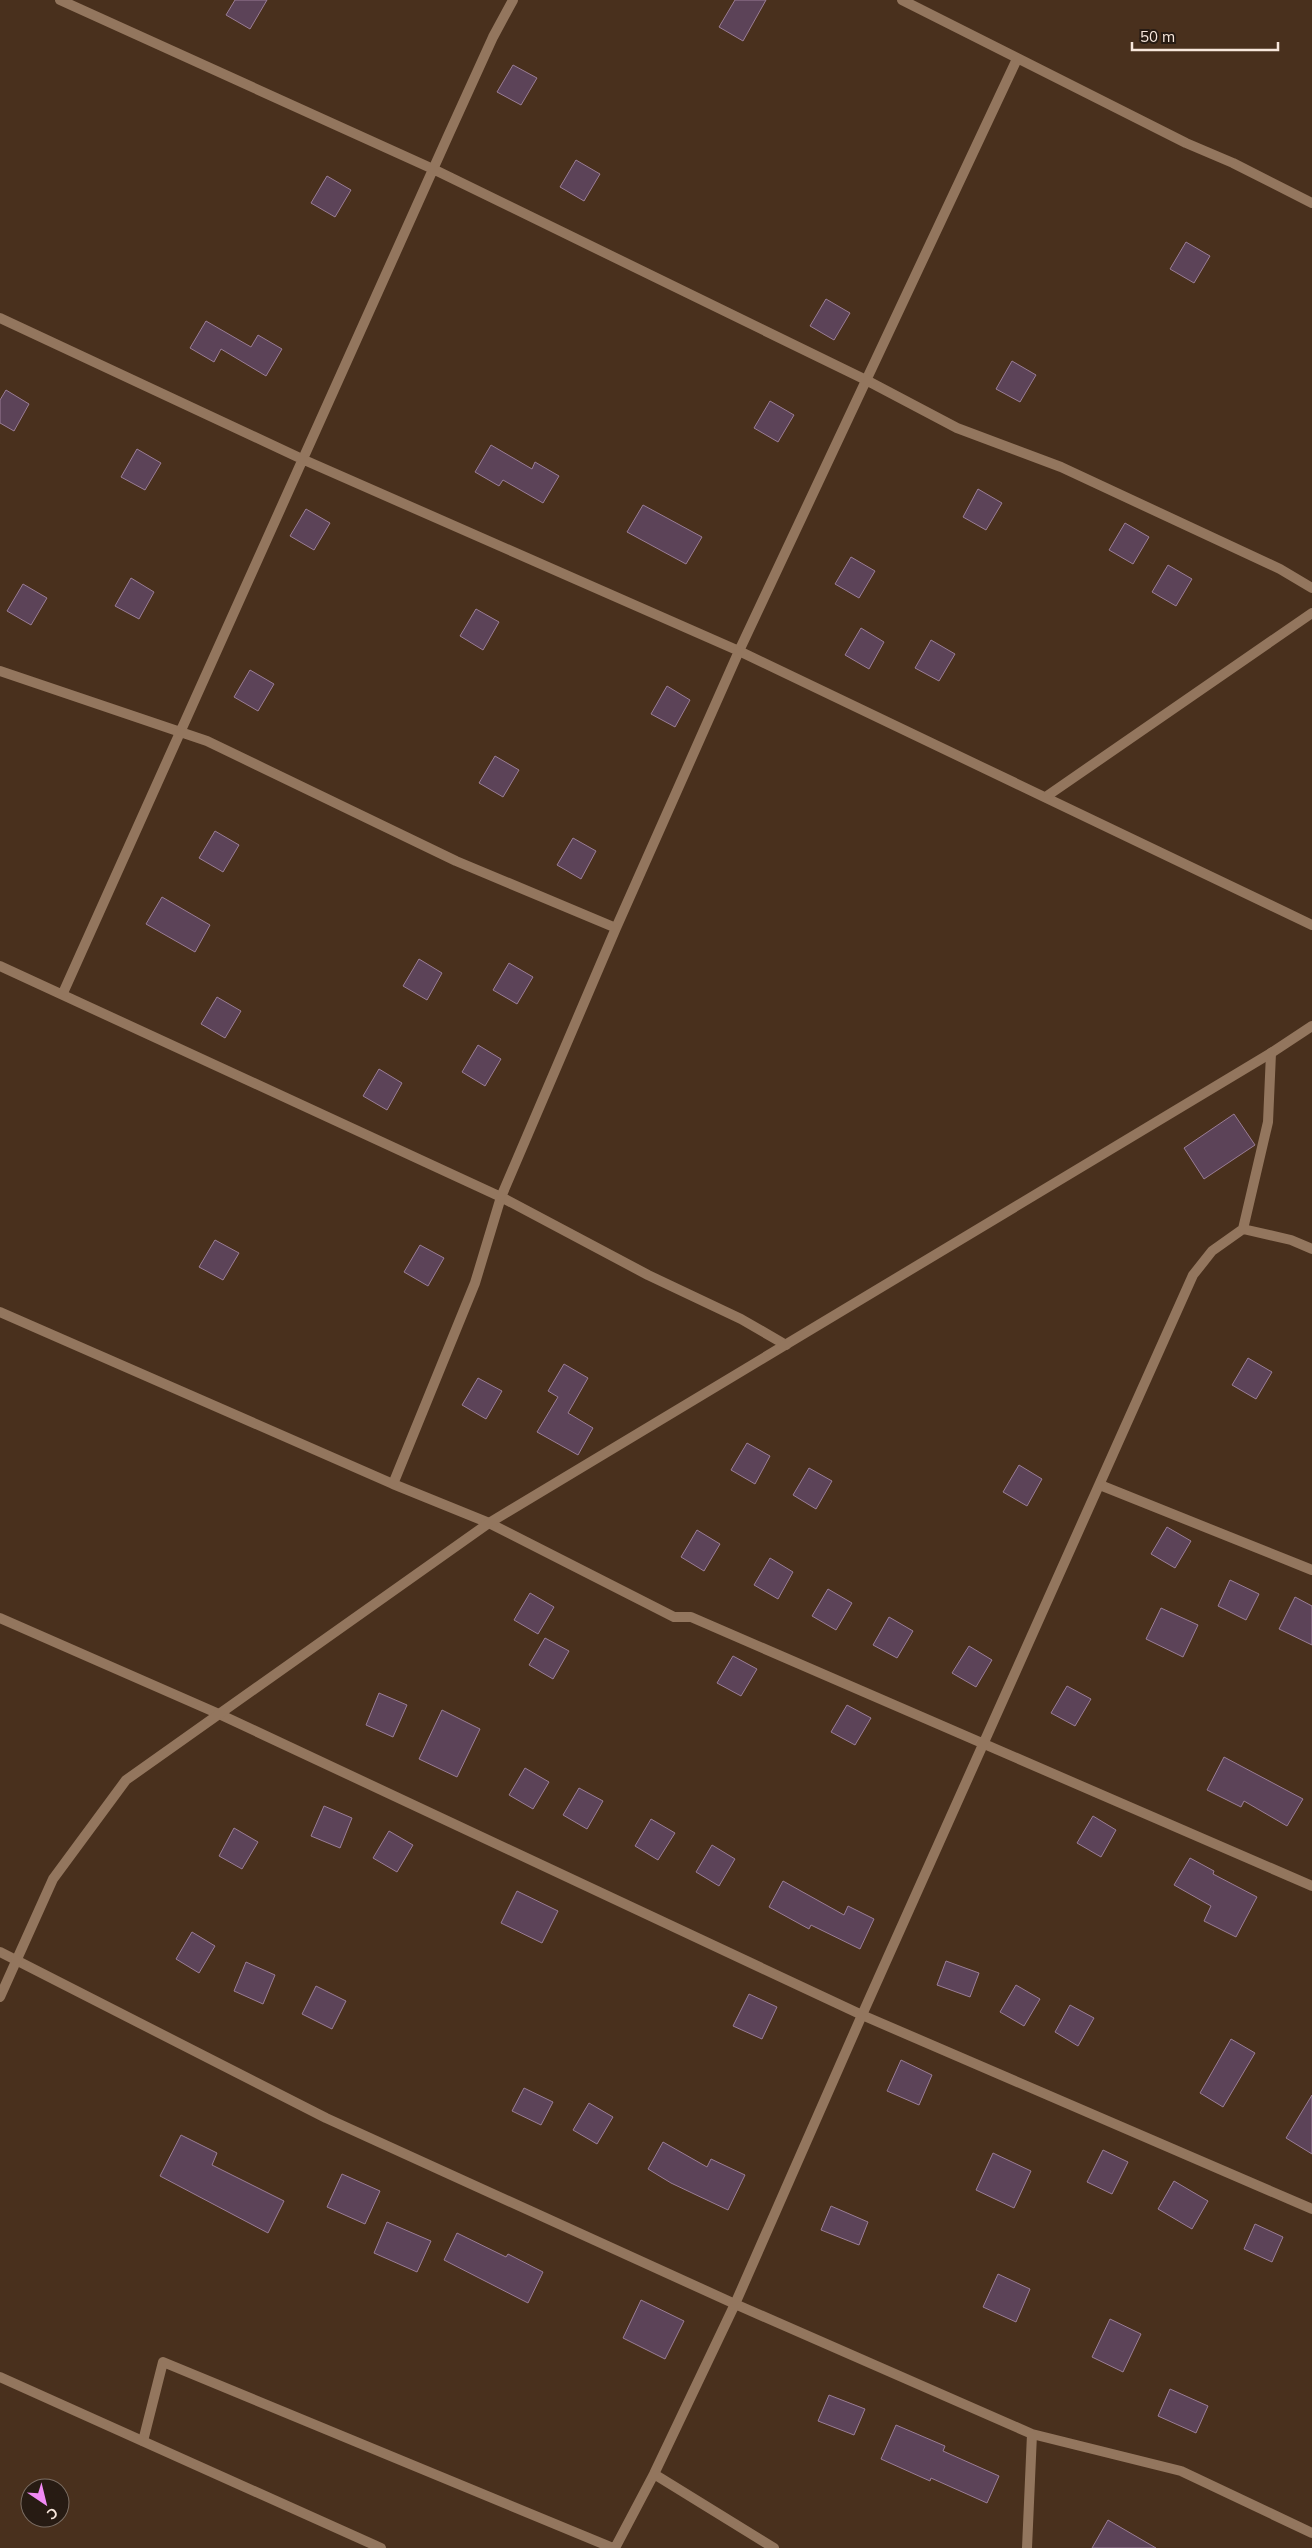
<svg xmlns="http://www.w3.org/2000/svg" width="1312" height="2548" font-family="Mulish,sans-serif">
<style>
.building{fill:#5c4358;stroke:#9a7d95}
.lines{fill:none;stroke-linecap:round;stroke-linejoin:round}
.service{stroke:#93765e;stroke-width:10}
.minor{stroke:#93765e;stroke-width:10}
.tertiary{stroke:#93765e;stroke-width:10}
</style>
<rect width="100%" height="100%" fill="#49301d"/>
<path class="building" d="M235 0H267L250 29 226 15Z
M735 0H766L743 41 719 27Z
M513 65 537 78 521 105 497 92Z
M576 160 600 174 584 201 560 187Z
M327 176 351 190 335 217 311 203Z
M1186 242 1210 256 1194 283 1170 269Z
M826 299 850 313 834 340 810 326Z
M206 321 251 347 258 335 282 349 266 376 221 349 214 362 190 348Z
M1012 361 1036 375 1020 402 996 389Z
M6 390 29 404 14 431 0 423V400Z
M770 401 794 415 778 442 754 428Z
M491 445 532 469 535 462 559 476 543 503 503 480 499 486 475 472Z
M137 449 161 463 145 490 121 477Z
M978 489 1002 503 986 530 963 517Z
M643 505 702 537 686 564 627 532Z
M306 509 330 523 314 550 290 536Z
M1125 523 1149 537 1133 564 1109 550Z
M851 557 875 571 859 598 835 584Z
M1168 565 1192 579 1176 606 1152 592Z
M131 578 154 592 139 619 115 606Z
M23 584 47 598 31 625 7 611Z
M476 609 499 622 483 650 460 636Z
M861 628 884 642 869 669 845 655Z
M931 640 955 654 939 681 915 668Z
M250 670 274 684 258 711 234 697Z
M667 686 690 700 675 727 651 714Z
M495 756 519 770 503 797 479 783Z
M215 831 239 845 223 872 199 858Z
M573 838 596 851 581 879 557 865Z
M162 897 210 925 195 952 146 924Z
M419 959 442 973 427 1000 403 986Z
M509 963 533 977 517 1004 493 990Z
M217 997 241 1011 225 1038 201 1024Z
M478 1045 501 1059 485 1086 462 1072Z
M379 1069 402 1083 387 1110 363 1096Z
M1234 1114 1255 1145 1204 1179 1184 1148Z
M215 1240 239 1253 223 1280 199 1267Z
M420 1245 444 1258 428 1286 404 1272Z
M1248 1358 1272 1372 1256 1399 1232 1385Z
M564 1364 588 1378 568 1413 593 1428 578 1455 537 1432 558 1397 548 1391Z
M478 1378 502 1391 486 1419 462 1405Z
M747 1443 770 1456 755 1484 731 1470Z
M1019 1465 1042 1479 1027 1506 1003 1492Z
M809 1468 832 1481 816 1509 793 1495Z
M1167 1527 1191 1541 1175 1568 1151 1554Z
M697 1530 720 1544 704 1571 681 1557Z
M770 1558 793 1572 778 1599 754 1585Z
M1230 1580 1259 1594 1246 1620 1218 1606Z
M828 1589 852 1603 836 1630 812 1616Z
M530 1593 554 1607 538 1634 514 1620Z
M1295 1597 1312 1606V1645L1279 1629Z
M1161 1608 1198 1625 1183 1657 1146 1639Z
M889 1617 913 1631 897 1658 873 1645Z
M545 1638 569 1651 553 1679 529 1665Z
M969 1646 992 1660 976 1687 952 1673Z
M733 1656 757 1669 741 1696 717 1683Z
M1067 1686 1091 1699 1075 1726 1051 1713Z
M379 1693 407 1705 393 1737 366 1725Z
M847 1705 871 1718 855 1745 831 1732Z
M442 1710 480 1729 457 1777 419 1759Z
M1224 1757 1303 1799 1287 1826 1244 1801 1241 1807 1207 1790Z
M525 1768 549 1782 533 1809 509 1795Z
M579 1788 603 1801 587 1829 563 1815Z
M324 1806 352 1818 340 1848 311 1836Z
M1093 1816 1116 1830 1101 1857 1077 1843Z
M651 1819 675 1833 658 1860 635 1846Z
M234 1828 258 1842 242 1869 219 1856Z
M389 1831 413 1845 397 1872 373 1858Z
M712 1845 735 1859 719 1886 696 1872Z
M1190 1858 1214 1871 1213 1874 1257 1897 1236 1937 1204 1921 1211 1906 1174 1885Z
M783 1881 844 1915 848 1906 874 1919 860 1949 811 1925 809 1929 769 1907Z
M517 1891 558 1911 542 1943 501 1923Z
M192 1932 215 1946 199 1973 176 1959Z
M946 1961 979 1973 970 1997 937 1985Z
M246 1962 275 1975 263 2004 234 1991Z
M1016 1985 1040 1999 1024 2026 1000 2012Z
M316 1986 346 2001 332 2029 302 2014Z
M749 1994 777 2007 762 2039 733 2026Z
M1070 2005 1094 2018 1078 2046 1055 2032Z
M1231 2039 1255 2053 1223 2107 1200 2093Z
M901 2060 932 2075 919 2105 887 2091Z
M524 2088 553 2102 541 2125 512 2111Z
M1312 2095V2154L1286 2138Z
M589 2103 613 2117 597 2144 573 2130Z
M181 2135 217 2153 212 2165 284 2201 268 2233 160 2176Z
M663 2142 707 2167 711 2159 745 2175 728 2210 671 2183 648 2169Z
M1103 2150 1128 2162 1112 2194 1087 2182Z
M993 2153 1031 2171 1014 2208 976 2190Z
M342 2174 380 2191 365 2224 327 2207Z
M1174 2181 1208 2201 1192 2229 1158 2209Z
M831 2206 868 2222 859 2245 821 2230Z
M387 2222 431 2241 417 2272 374 2253Z
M1255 2224 1283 2237 1272 2262 1244 2249Z
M457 2233 506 2257 508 2254 543 2272 528 2303 444 2260Z
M998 2274 1030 2289 1016 2322 983 2307Z
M641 2300 684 2321 665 2359 623 2338Z
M1110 2319 1141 2334 1123 2372 1092 2357Z
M1170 2389 1208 2406 1196 2433 1158 2416Z
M829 2395 865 2409 854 2435 818 2421Z
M896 2425 945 2446 943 2451 999 2476 987 2503 931 2478 930 2481 881 2459Z
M1108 2520 1156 2548H1092Z"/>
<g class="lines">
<path class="service" d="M60 0 433 169 866 380 957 428 1061 467 1280 569 1312 588
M902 0 1186 143 1233 163 1312 203
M0 318 302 459 739 651 1312 925
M0 671 207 741 456 861 616 928
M1047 796 1312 613
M0 966 501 1197 648 1275 741 1319 786 1345
M63 993 448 136 493 37 513 0
M1243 1229 1291 1240 1312 1249
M0 1312 393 1484 489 1523 674 1617H691L1312 1886
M393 1484 475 1283 501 1197 616 928 739 651 1017 59
M1100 1485 1312 1570
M0 1618 219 1714 862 2015 1312 2209
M0 1952 326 2118 735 2304 1032 2434 1181 2471 1312 2533
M143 2441 163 2362 613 2548
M654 2474 774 2548
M615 2548 654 2474 735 2304 862 2015 1193 1275 1212 1251 1243 1229 1268 1122 1271 1053
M1027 2548 1032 2434"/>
<path class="minor" d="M0 1997 53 1879 126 1780 489 1523 1271 1053 1312 1026"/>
<path class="tertiary" d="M0 2377 381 2548"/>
</g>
<g transform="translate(45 2503) rotate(145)"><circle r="24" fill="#271b13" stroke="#7b6d63"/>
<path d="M0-4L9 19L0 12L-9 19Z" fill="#f18af4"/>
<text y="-8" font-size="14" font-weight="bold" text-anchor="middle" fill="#f8e7dc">С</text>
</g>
<path d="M1132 42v8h146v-8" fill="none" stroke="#f8e7dc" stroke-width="2.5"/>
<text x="1140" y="42" font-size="15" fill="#f8e7dc" stroke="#271b13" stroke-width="4" paint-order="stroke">50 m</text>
</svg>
